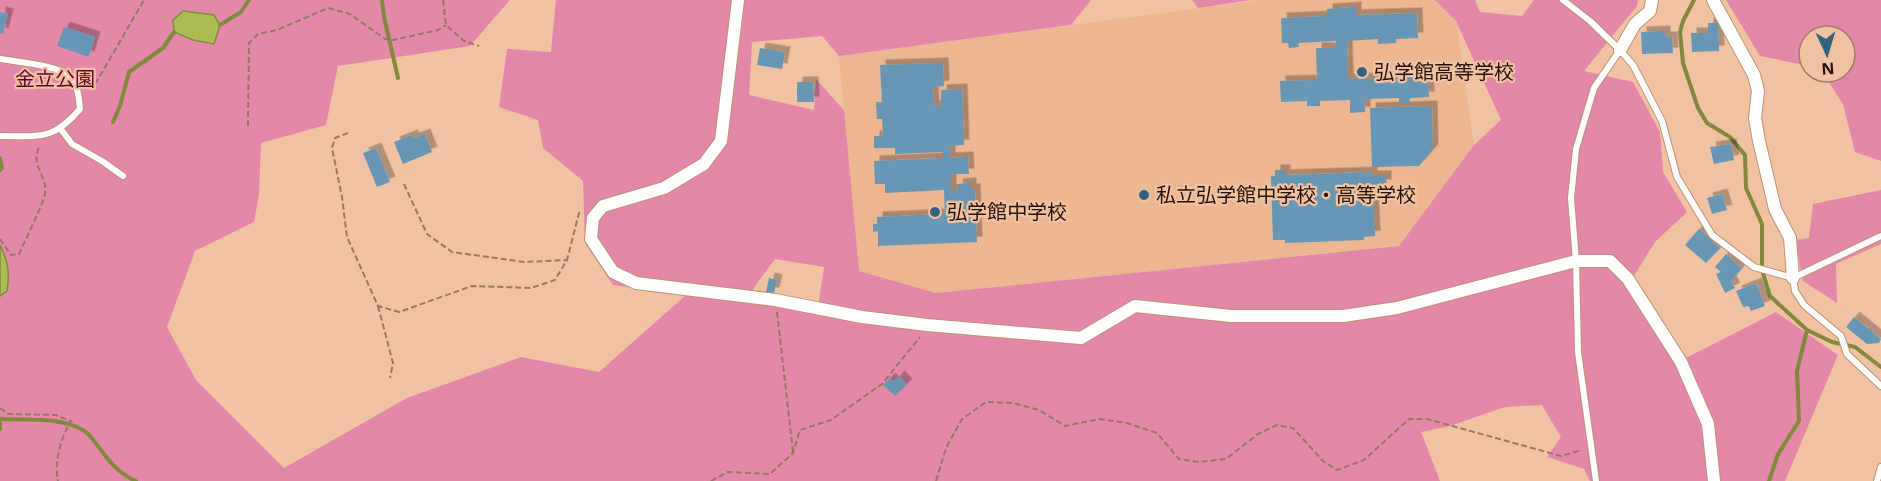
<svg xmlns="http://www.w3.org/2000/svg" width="1881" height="481" font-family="'Open Sans','Noto Sans JP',sans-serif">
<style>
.built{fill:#ebb690}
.green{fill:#e488a9;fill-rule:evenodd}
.water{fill:#abbc53;stroke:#82893c;stroke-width:1.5}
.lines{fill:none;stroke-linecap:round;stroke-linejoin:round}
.stream{stroke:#82893c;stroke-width:4}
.building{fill:#6797b6;filter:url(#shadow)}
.service-casing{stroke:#bd9171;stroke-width:8}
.minor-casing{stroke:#bd9171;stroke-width:14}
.path{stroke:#97755e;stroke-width:2;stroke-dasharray:6 3;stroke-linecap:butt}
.service{stroke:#fff;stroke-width:6}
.minor{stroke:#fff;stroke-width:12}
.poi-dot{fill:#326482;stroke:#f1c2a1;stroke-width:2}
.labels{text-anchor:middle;stroke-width:4.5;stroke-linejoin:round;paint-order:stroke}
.poi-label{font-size:20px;fill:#221206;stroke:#f1c2a1;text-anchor:start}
.park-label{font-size:20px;fill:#5e0031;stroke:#f1c2a1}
</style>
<defs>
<filter id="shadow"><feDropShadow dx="5.5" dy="-5.5" stdDeviation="0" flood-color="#0004"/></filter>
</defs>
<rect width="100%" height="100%" fill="#f1c2a1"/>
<path class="built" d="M1261 0H1435L1456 21 1474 145 1399 246 936 293 858 271 839 56Z"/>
<path class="green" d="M0 0H510L470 46 338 66 326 125 261 143 259 195 254 222 195 251 167 327 196 380 284 468 407 398 521 357 599 372 686 295 613 285 585 243 583 181 543 148 538 120 499 107 507 49 551 52 556 0H1091L1071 25 839 56 822 36 752 42 749 95 814 110 816 79 844 110 859 271 936 293 1399 246 1474 145 1501 120 1456 21 1435 0H1475L1480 12 1522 16 1534 0H1638L1637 6 1584 71 1633 82 1660 132 1663 172 1687 212 1655 242 1634 276 1686 358 1776 312 1838 355 1785 481H1590L1584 469 1547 457 1561 437 1542 405 1505 407 1450 426 1421 432 1440 481H0ZM775 259 824 267 817 314 745 300Z
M1192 0H1252L1198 8Z
M1726 0H1881V161L1855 152 1843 104 1822 72H1845V36H1809V66L1760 56Z
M1881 190V244L1836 264 1837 303 1803 281 1795 240 1809 238 1813 204Z"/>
<path class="water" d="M183 11 214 15 220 25 214 44 193 40 174 32 173 20Z
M0 245C8 261 10 273 7 291L0 296Z"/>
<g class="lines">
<path class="stream" d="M382 0 384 17 398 78
M1694 0 1683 21 1680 32 1683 63 1698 108 1707 123 1730 137 1745 155 1746 188 1762 224V270L1770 296 1807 330 1832 342 1855 347 1881 367
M220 25 241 12 249 0
M113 122 120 106 129 72 163 48 174 32
M0 158 2 168 0 170
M0 419C25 420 72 416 90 436 105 454 114 472 136 481
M0 423V429
M1769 481 1778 454 1799 421 1797 371 1807 330"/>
</g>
<path class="building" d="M1356 7V15L1417 13 1418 38 1396 39V43L1378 44V39L1347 41 1348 79 1428 76 1429 97 1410 98V103H1399V98L1365 99V112L1350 113V100L1320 101V106H1307V101L1281 102 1280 81 1317 80 1316 48H1336V41L1298 43 1299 47 1289 48 1288 43H1282L1281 18 1327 16V9Z
M0 12 8 14 3 34 0 33Z
M1708 23H1718L1719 51 1692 52 1691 33H1708Z
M64 27 95 37 89 57 57 46Z
M1665 31V37H1672L1673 53 1642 54 1641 32Z
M760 48 785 52 782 69 757 65Z
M943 63 944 86 933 87 934 106 941 105V90L962 89 964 145 950 146V158L968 157 969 174H951V190H958L957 184 971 183V189H975L977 242 878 246V231L873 232V224H877V217L945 214 944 190 885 193V184H875L874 161 943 158V152L895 154V148H874V136H883L882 119H877L876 102H882L880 65Z
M797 82H813L814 102H797Z
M1432 106 1433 149 1419 166 1372 167 1370 108Z
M425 134 432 152 403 164 394 142 412 135 414 138Z
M1731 144 1734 160 1714 164 1710 147Z
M376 148 390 182 377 187 363 153Z
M1275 170H1285V175L1372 172V176H1386V185H1381V191L1373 192 1375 236 1364 237V240L1285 243V240H1273L1271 176H1275Z
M1722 194 1727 210 1712 214 1707 198Z
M1699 229 1720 248 1706 263 1685 245Z
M1726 254 1742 268 1731 281 1735 288 1725 293 1716 274 1721 272 1715 267Z
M769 278 777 280 774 293 766 292Z
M1756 283 1765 306 1751 311 1749 306 1743 307 1736 291Z
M1854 317 1881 339 1879 343 1867 344 1846 327Z
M899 376 907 384 895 396 883 385 890 378 894 382Z"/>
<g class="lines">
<g class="service-casing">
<path id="service" d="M1563 0 1590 21 1620 50 1633 65 1662 121 1677 177 1712 235 1754 267 1793 278 1881 236
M0 59C16 62 59 65 70 77 78 84 79 99 80 109 53 141 39 136 0 136
M60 128 72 144 102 161 123 176
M1793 278 1795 291 1804 305 1841 336 1847 354 1881 386
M1596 481 1578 352 1576 261 1571 198 1576 149 1594 88 1620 50
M1877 481 1881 467"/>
</g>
<g class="minor-casing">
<path id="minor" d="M738 0 721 141 704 164 664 188 603 206 593 218 591 239 613 272 636 283 775 300 862 317 927 325 1081 338 1135 306 1231 316H1343L1397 308 1576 261H1610L1628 279 1681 362 1708 424 1714 481
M1713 0 1754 75 1758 91 1755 118 1759 141 1775 209 1790 238 1793 278
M1620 50 1635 24 1650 11 1652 0"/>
</g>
<path class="path" d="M443 0 446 25 464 41 479 46
M86 87 97 81 144 0
M248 126 249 43 258 34 277 30 328 8 350 14 385 39 393 40 438 30 446 25
M348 133 335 138 332 148 342 197 347 237 378 306 399 312 472 286 531 288 555 280 567 260 579 213 581 212
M404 184 427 234 452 252 524 262 567 260
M0 239 11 255 19 254C25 240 42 207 45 194 48 174 29 167 40 145
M378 306 393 363 390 378
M777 312 793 452
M0 408 8 414 56 415 71 421C61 438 54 461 58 481
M711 481 728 472 770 474 793 453 800 430 831 420 882 384 920 337
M936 481 946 448 962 419 986 402 1013 403 1039 410 1065 426 1100 419 1127 423 1157 433 1179 459 1199 462 1226 459 1258 434 1277 425 1293 428 1323 461 1337 470 1364 460 1409 419H1427L1561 456 1582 450"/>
<use href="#service" class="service"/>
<use href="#minor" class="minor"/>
</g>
<g class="poi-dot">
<circle cx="1362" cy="72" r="6"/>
<circle cx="1144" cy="195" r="6"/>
<circle cx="935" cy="212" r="6"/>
</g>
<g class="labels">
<g class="poi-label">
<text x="1374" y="79">弘学館高等学校</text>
<text x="1156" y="202">私立弘学館中学校・高等学校</text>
<text x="947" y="219">弘学館中学校</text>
</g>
<g class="park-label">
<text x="55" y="86">金立公園</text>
</g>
</g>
<g transform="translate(1827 54) rotate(176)"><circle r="28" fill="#f1c2a1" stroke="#9e7c63" stroke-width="1.5"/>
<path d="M0-4.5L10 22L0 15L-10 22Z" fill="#326482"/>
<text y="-9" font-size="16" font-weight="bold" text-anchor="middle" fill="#221206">N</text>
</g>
</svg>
